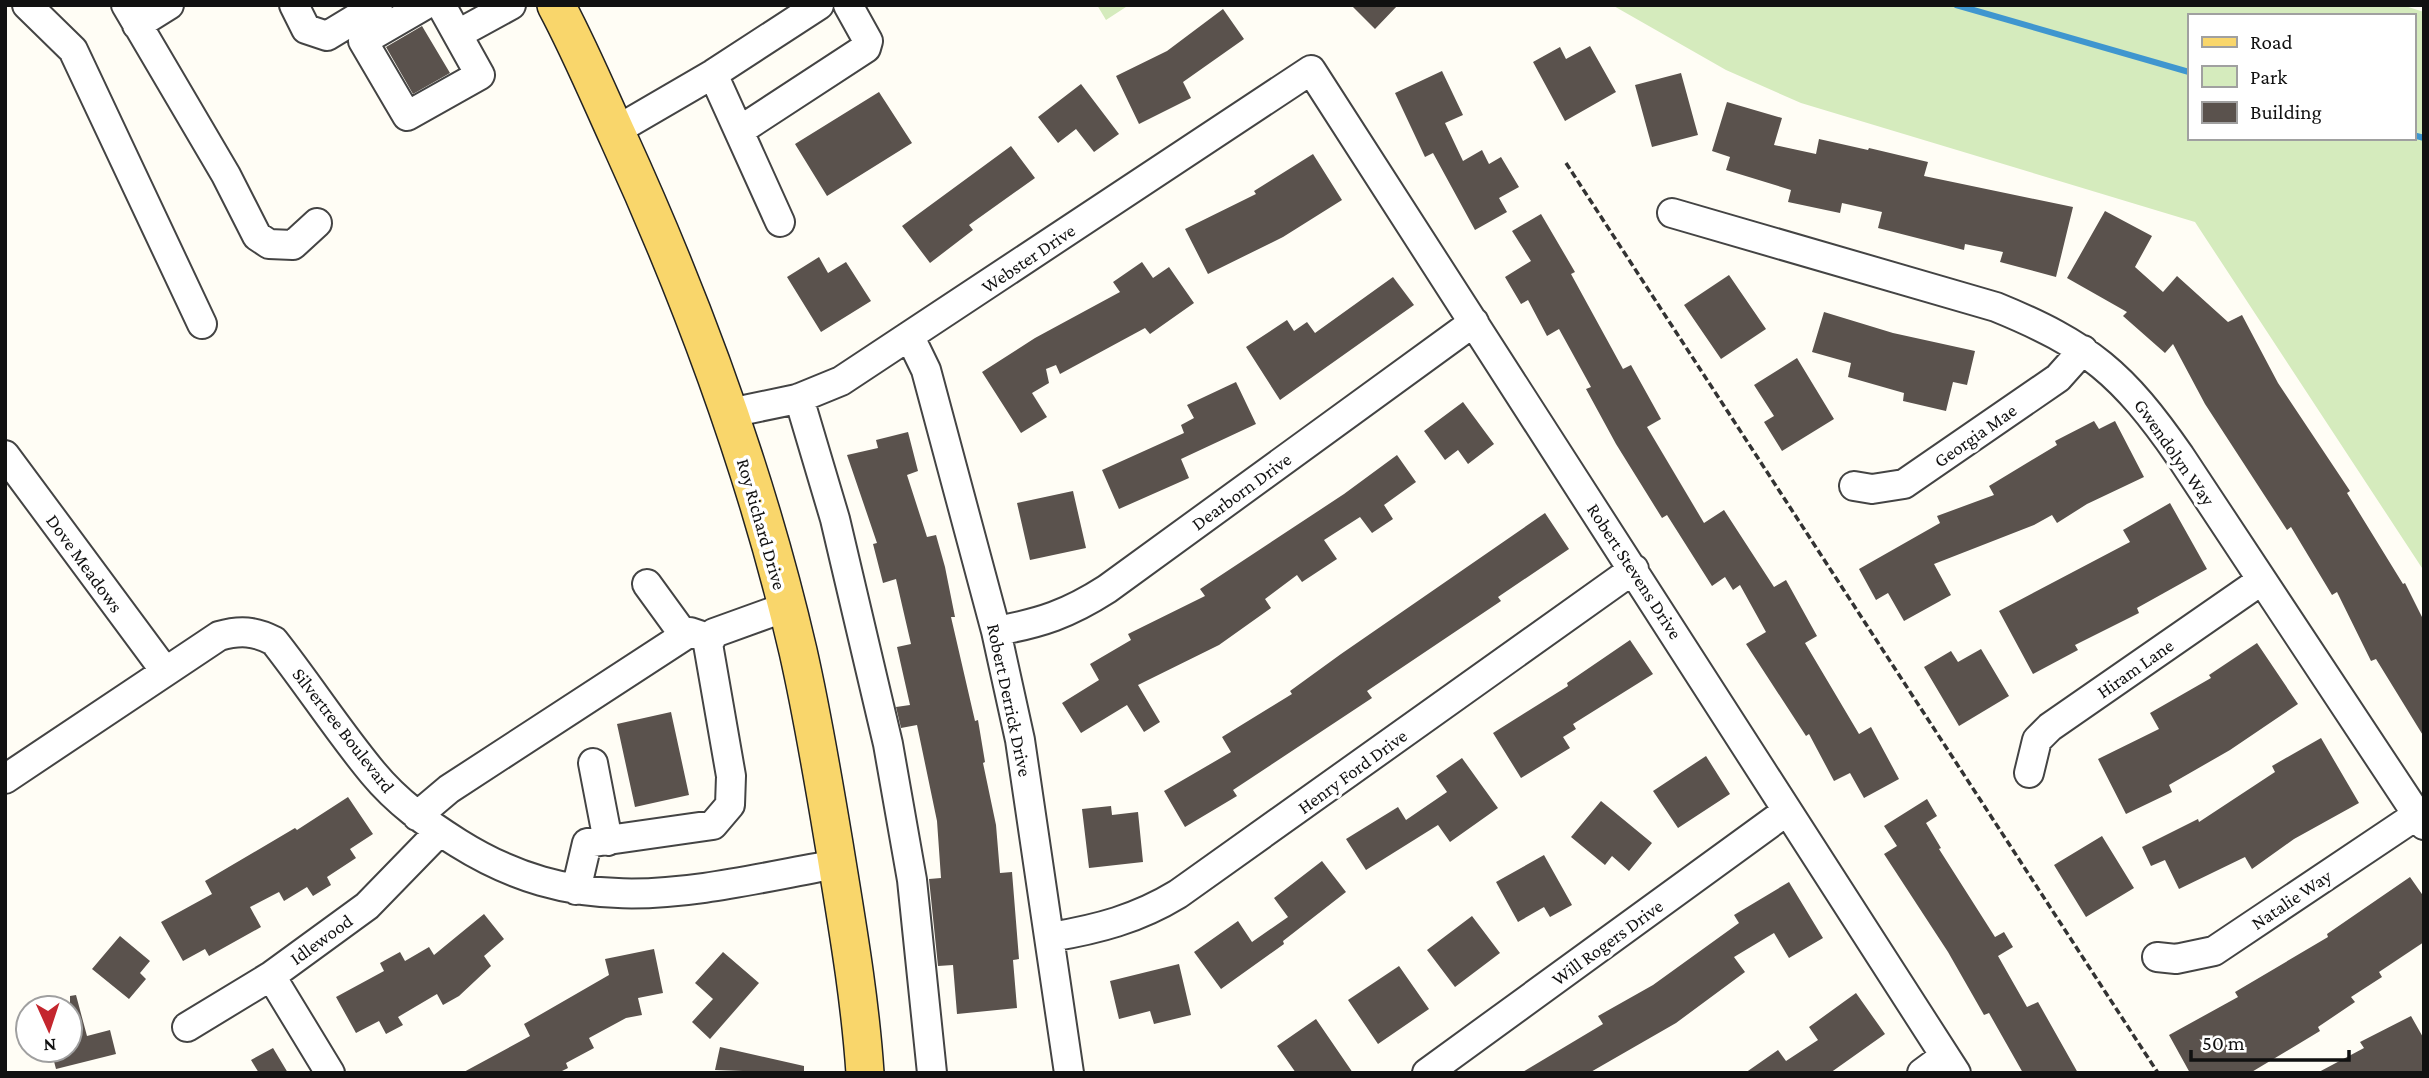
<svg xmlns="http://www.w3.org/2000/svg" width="2429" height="1078" font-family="'Crimson Pro',serif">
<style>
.green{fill:#d5ebbd;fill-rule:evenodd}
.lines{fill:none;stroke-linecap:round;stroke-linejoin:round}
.stream{stroke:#3f96cf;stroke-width:6}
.building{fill:#5a524d}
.minor-casing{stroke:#444;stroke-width:32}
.major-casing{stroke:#222;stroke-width:40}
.path{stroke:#333;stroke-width:3.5;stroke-dasharray:7 3.5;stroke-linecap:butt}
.minor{stroke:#fff;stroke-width:28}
.major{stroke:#f9d66b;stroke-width:37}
.labels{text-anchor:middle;stroke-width:7;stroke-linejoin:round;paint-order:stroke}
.street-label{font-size:19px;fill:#111;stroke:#fff}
</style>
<rect width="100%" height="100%" fill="#fffdf5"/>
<path class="green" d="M1097 5H1129L1106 20Z
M1612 5H2402L2424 12V571L2195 222 1801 103 1726 70ZM2189 16H2413V138H2189Z"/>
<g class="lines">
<path class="stream" d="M1956 5 2189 72
M2413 135 2424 138"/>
</g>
<path class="building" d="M1351 5H1398L1375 29Z
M1223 9 1244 39 1183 82 1191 98 1139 124 1116 76 1167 51Z
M422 26 450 73 413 94 386 47Z
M1590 46 1616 92 1565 121 1533 62 1560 47 1566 59Z
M1442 71 1463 115 1445 123 1463 161 1482 150 1489 164 1501 157 1519 187 1499 198 1507 212 1475 230 1433 153 1425 157 1395 93Z
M1681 73 1698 135 1652 147 1635 85Z
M1081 84 1119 134 1094 152 1076 129 1058 143 1038 117Z
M879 92 912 143 827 196 795 144Z
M1727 102 1782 118 1774 145 1816 154 1819 139 1868 150 1869 148 1928 162 1924 176 2073 207 2056 277 2000 262 2003 252 1965 244 1964 250 1878 228 1882 212 1842 203 1840 213 1788 202 1791 190 1726 170 1730 157 1712 151Z
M1011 146 1035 178 969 225 973 230 930 263 902 226Z
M1313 154 1342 200 1283 237 1208 274 1185 229 1256 194 1254 191Z
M2105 211 2152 236 2135 267 2163 292 2177 276 2228 322 2242 315 2278 383 2350 491 2347 493 2403 584 2405 583 2424 621V737L2376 659 2371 661 2337 592 2332 595 2291 527 2287 530 2205 404 2173 344 2165 353 2123 316 2127 312 2067 278Z
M1541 214 1575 272 1571 274 1623 369 1631 365 1661 419 1647 427 1704 523 1724 510 1774 587 1786 580 1817 636 1805 643 1859 734 1871 727 1899 779 1864 798 1850 773 1834 781 1809 734 1806 736 1746 644 1766 632 1740 585 1733 590 1725 577 1712 586 1667 515 1662 518 1616 444 1586 389 1591 387 1559 329 1547 336 1528 300 1521 304 1505 277 1531 261 1512 231Z
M819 257 828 273 846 262 871 301 821 332 787 277Z
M1142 262 1153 278 1169 267 1194 303 1150 334 1145 328 1060 374 1056 365 1046 369 1049 383 1032 393 1047 417 1021 433 982 372 1035 338 1120 292 1113 282Z
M1729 275 1766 329 1721 359 1684 305Z
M1393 277 1414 305 1280 400 1246 347 1287 320 1294 331 1307 322 1315 333Z
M1824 312 1893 333 1975 351 1967 385 1953 382 1946 411 1903 401 1904 393 1848 377 1851 363 1812 352Z
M1797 358 1834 419 1782 451 1764 422 1774 416 1754 385Z
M1236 382 1256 424 1181 459 1189 478 1119 509 1102 470 1184 433 1181 425 1194 418 1187 405Z
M1463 402 1494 444 1468 464 1458 450 1445 460 1424 431Z
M2094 421 2099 429 2115 421 2144 477 2087 504 2057 523 2052 515 2034 525 1934 564 1951 595 1904 621 1888 593 1876 600 1859 569 1940 523 1937 516 1994 495 1989 486 2057 445 2055 441Z
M908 432 918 471 907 475 927 537 936 535 945 567 955 617H951L975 721 978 720 985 762 983 763 996 825 1000 873 1012 872 1019 959 1013 960 1017 1008 957 1014 953 965 938 966 929 879 941 878 937 821 917 725 901 728 896 707 910 705 897 647 911 644 896 579 883 583 873 544 877 543 847 455 878 448 876 440Z
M1397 455 1416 482 1384 505 1393 519 1372 533 1360 517 1324 540 1337 559 1302 582 1297 575 1265 599 1271 608 1219 645 1138 685 1160 722 1144 732 1127 705 1081 733 1062 703 1099 680 1090 664 1131 640 1128 634 1205 596 1200 589 1344 494Z
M1073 491 1086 548 1030 560 1017 503Z
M2170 503 2207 569 2137 608 2139 613 2075 645 2078 650 2033 674 1999 611 2130 542 2123 530Z
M1545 513 1569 549 1498 597 1501 601 1367 691 1372 698 1233 790 1237 796 1185 827 1164 791 1231 752 1222 737 1292 694 1290 691 1341 654Z
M1630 640 1653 674 1573 724 1576 729 1563 737 1570 748 1521 778 1493 733 1568 686 1567 683Z
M2257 643 2298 704 2230 750 2169 785 2172 792 2126 814 2098 759 2159 729 2150 713 2211 678 2209 675Z
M1981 649 2009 696 1959 726 1924 667 1951 651 1958 662Z
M671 712 689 795 635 807 617 724Z
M2321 738 2359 803 2294 839 2252 869 2245 857 2179 889 2165 860 2151 866 2142 847 2198 819 2199 822 2275 772 2272 766Z
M1706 756 1730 794 1678 828 1653 791Z
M1462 758 1498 808 1450 842 1438 825 1366 870 1346 839 1398 807 1406 820 1447 792 1436 776Z
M348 797 373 834 350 849 356 858 327 877 331 885 313 896 307 887 284 901 279 892 250 907 261 927 209 956 205 949 183 961 161 922 212 894 205 881 295 828 297 830Z
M1927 799 1937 816 1926 823 1941 848 1939 849 1995 937 2004 932 2013 947 1998 956 2027 1007 2038 1002 2078 1073H2023L1989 1013 1984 1015 1948 952 1884 854 1897 846 1884 826Z
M1601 801 1652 843 1629 871 1612 856 1605 865 1571 837Z
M1111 806 1112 815 1138 812 1143 862 1089 868 1082 809Z
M2102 836 2134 888 2086 917 2054 865Z
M1544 855 1572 905 1550 917 1544 907 1518 922 1496 882Z
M1322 861 1346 892 1283 941 1284 944 1221 989 1194 952 1238 921 1252 942 1288 917 1274 898Z
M2410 877 2424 897V942L2379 972 2382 977 2351 997 2355 1002 2318 1027 2320 1031 2250 1073H2190L2169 1035 2238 997 2235 992 2328 937 2327 934Z
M1789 882 1823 938 1789 958 1774 933 1734 957 1745 972 1676 1023 1589 1073H1521L1603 1024 1598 1016 1653 985 1739 923 1734 915Z
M484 914 504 939 484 956 491 966 459 996 443 1005 437 994 398 1017 403 1025 386 1034 379 1021 356 1033 336 997 384 971 380 963 400 952 405 961 429 947 434 955Z
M1472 916 1500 953 1455 987 1427 950Z
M120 936 150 961 140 973 146 979 129 999 92 969Z
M654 949 663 993 638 998 642 1015 626 1018 589 1038 594 1048 566 1063 568 1068 558 1073H462L530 1036 524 1024 609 975 605 959Z
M723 952 759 983 710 1039 692 1022 713 999 695 983Z
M1179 964 1191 1015 1154 1024 1150 1011 1119 1019 1110 981Z
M1399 966 1429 1009 1378 1044 1348 1000Z
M1856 993 1885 1034 1830 1073H1745L1778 1050 1786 1061 1818 1040 1809 1027Z
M76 995 87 1036 110 1030 116 1054 56 1069 51 1050H70V996Z
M2411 1016 2424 1039V1073H2317L2364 1048 2360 1042Z
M1316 1019 1353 1073H1296L1277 1046Z
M720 1047 804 1066V1073L715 1070Z
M273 1048 288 1073H259L251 1060Z"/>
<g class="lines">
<g class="minor-casing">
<path id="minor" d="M27 5 73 50 202 324
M126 5 226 175 257 236 269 244 293 245 317 223
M294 5 306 29 327 36 378 5
M425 5 363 41 407 116 480 75 441 5
M137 25 169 5
M458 34 511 5
M713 74 780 222
M615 131 713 74 819 5
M739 131 866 48 868 41 848 5
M1672 213 1996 307C2089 345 2123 374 2180 456L2424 825
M910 337 926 370 996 631 1020 740 1069 1073
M799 398 835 519 888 744 912 880 932 1073
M730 413 797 399 841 381 1311 70 1956 1073
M5 455 165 671
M1854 486 1872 489 1904 484 2058 378 2083 350
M647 584 684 635
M996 631C1041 623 1068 614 1107 589L1474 322
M593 763 608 841
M2029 773 2037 740 2050 727 2262 580
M5 779 219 636C240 630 255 631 274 641 308 684 338 731 373 773 397 802 426 823 458 843 587 924 698 889 837 864
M417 816 449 789 690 632 711 639
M576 890 587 843 713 825 730 805 731 776 708 644 714 633 786 607
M1051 937C1098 929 1137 919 1178 894L1634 569
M2157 957 2176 959 2214 951 2417 815
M271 976 330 1073
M187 1027 271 976 367 906 439 832
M1427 1073 1787 811
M1922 1073 1945 1056"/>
</g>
<g class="major-casing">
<path id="major" d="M556 5C579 48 598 93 618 137 694 303 757 474 798 651 813 717 824 784 835 850 847 924 860 998 865 1073"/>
</g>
<path class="path" d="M1566 163 2158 1073"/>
<use href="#minor" class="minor"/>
<use href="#major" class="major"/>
</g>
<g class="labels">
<g class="street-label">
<text transform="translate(1028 258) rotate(-34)" y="7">Webster Drive</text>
<text transform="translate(1975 435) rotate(-35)" y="7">Georgia Mae</text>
<text transform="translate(2175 452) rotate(55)" y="7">Gwendolyn Way</text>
<text transform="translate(1241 491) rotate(-36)" y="7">Dearborn Drive</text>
<text transform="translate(762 524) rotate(74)" y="7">Roy Richard Drive</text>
<text transform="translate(85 563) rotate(54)" y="7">Dove Meadows</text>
<text transform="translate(1635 571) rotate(57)" y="7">Robert Stevens Drive</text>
<text transform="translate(2135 668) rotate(-35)" y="7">Hiram Lane</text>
<text transform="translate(1010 700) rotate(78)" y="7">Robert Derrick Drive</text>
<text transform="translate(344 730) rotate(52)" y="7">Silvertree Boulevard</text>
<text transform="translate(1352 771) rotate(-36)" y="7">Henry Ford Drive</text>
<text transform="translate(2291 899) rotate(-34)" y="7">Natalie Way</text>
<text transform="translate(321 939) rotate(-36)" y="7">Idlewood</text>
<text transform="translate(1607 942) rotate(-36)" y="7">Will Rogers Drive</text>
</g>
</g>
<rect width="2429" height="1078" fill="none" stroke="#111111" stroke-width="14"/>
<rect x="2188" y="14" width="228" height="126" fill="#ffffff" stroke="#a0a0a0" stroke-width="2"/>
<rect x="2202" y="37" width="35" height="10" fill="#f9d66b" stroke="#a0a0a0" stroke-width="2"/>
<text x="2250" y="49" font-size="21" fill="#111111">Road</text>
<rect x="2202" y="66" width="35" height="21" fill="#d5ebbd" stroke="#a0a0a0" stroke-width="2"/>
<text x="2250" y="84" font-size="21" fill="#111111">Park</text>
<rect x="2202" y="102" width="35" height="21" fill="#5a524d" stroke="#a0a0a0" stroke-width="2"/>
<text x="2250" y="119" font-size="21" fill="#111111">Building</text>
<g transform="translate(49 1029) rotate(177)"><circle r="33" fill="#ffffff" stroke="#a0a0a0" stroke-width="2"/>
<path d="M0-5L12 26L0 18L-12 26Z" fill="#c4262e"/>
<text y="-10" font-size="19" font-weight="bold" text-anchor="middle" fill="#111111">N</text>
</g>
<path d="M2191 1050v10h158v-10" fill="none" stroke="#111111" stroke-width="3.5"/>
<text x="2202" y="1050" font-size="21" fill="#111111" stroke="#ffffff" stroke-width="5" paint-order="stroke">50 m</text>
</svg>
